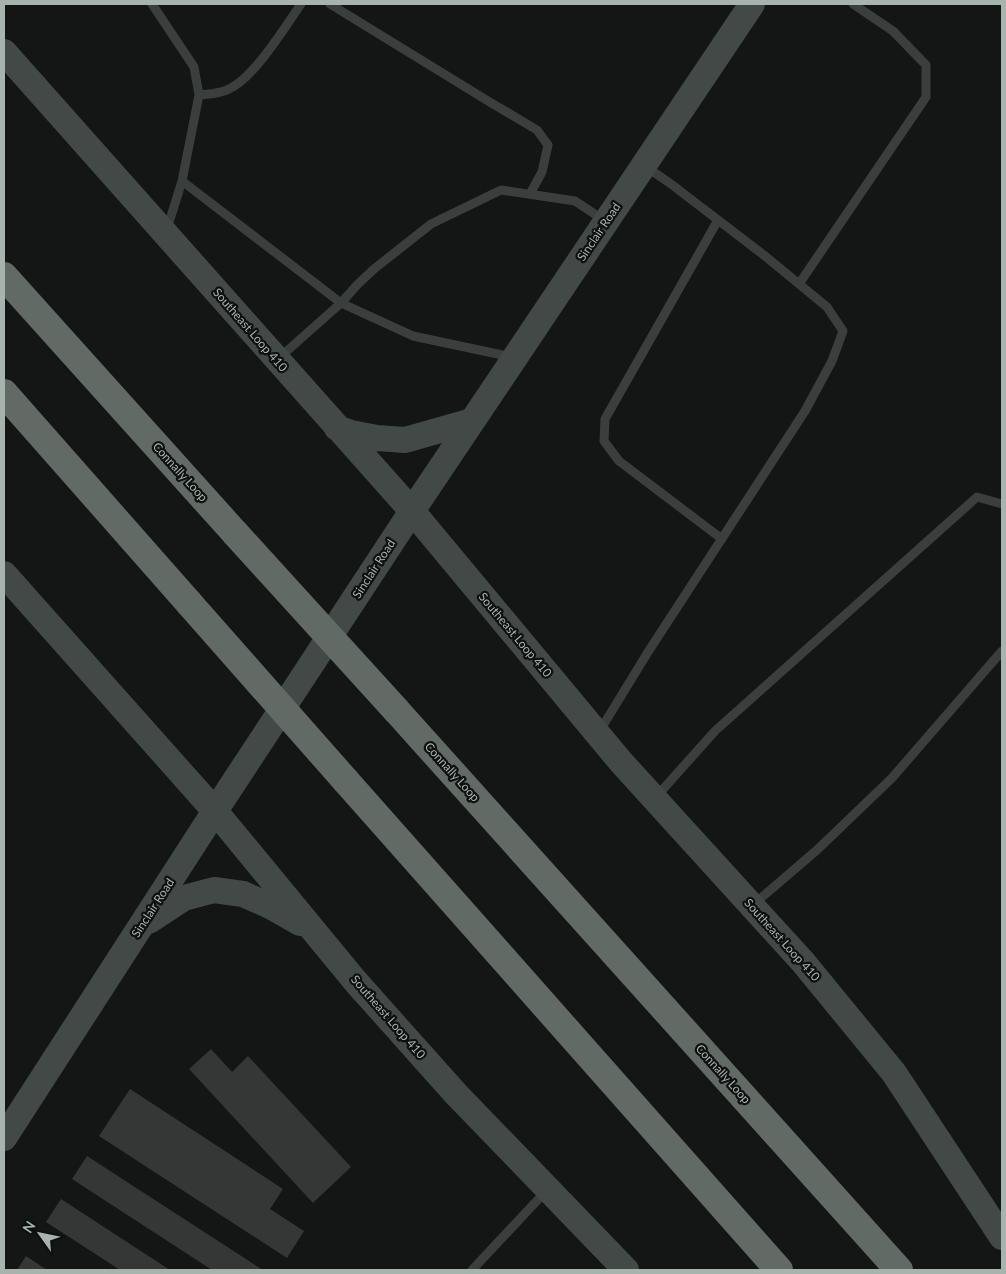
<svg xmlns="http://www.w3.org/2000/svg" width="1006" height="1274" font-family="Lato,sans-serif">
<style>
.building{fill:#343735}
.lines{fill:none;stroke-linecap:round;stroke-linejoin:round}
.lane{stroke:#3a3f3d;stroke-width:9}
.secondary{stroke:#434947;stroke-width:26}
.highway{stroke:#626a66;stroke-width:28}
.highway-bridge{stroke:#626a66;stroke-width:28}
.labels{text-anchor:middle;stroke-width:4.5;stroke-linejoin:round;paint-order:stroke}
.street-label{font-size:12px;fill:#a7b4ad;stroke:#0f1010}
</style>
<rect width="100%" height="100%" fill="#141515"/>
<path class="building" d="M211 1049 232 1072 248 1056 351 1167 313 1203 189 1069Z
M130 1089 283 1189 270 1209 304 1231 287 1258 99 1136Z
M87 1156 263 1270H212L72 1179Z
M61 1199 170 1270H120L46 1222Z
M26 1256 47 1270H17Z"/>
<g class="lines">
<path class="lane" d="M152 4 194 67 199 95 182 181 167 229
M330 4 488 101 537 130 548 145 542 172 530 194
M199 95C209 94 220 94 229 89 254 78 285 27 301 4
M182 181 341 303 279 358
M718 220 605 419 604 441 619 461 722 539
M799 284 926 97V65L893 31 853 4
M512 357 413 336 341 303 357 285 374 269 431 224 501 190 575 201 605 221
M599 732 648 652 805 411 832 361 843 331 827 307 765 256 671 184 645 166
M656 797 715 731 977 497 1002 504
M754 904 817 850 892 778 1002 651
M472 1270 546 1191"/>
<path class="secondary" d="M4 52 412 511 621 762 803 962 894 1073 1002 1237
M337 428 351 433 377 438 405 440 472 421
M4 574 215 811 356 982 456 1094 626 1270
M149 921 184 898 214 890 243 894 270 906 300 923
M4 1138 215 811 412 511 752 4"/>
<path class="highway" d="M4 276 235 533
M4 393 189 603
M396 710 899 1270
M346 781 779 1270"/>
<path class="highway-bridge" d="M235 533 396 710
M189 603 346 781"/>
</g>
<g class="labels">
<g class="street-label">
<text transform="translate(599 232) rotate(-56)" y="4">Sinclair Road</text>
<text transform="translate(250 330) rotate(49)" y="4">Southeast Loop 410</text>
<text transform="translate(180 472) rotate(48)" y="4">Connally Loop</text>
<text transform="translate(374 569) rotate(-57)" y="4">Sinclair Road</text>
<text transform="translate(515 635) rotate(50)" y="4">Southeast Loop 410</text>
<text transform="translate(452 772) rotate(48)" y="4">Connally Loop</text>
<text transform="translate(153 908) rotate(-57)" y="4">Sinclair Road</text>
<text transform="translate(782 940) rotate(48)" y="4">Southeast Loop 410</text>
<text transform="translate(388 1017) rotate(49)" y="4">Southeast Loop 410</text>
<text transform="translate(723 1074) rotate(48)" y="4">Connally Loop</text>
</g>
</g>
<rect width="1006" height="1274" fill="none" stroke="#a7b4ad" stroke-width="10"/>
<g transform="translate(40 1234) rotate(303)" stroke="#0f1010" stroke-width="4" paint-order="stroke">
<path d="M0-4L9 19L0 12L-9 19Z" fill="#a7b4ad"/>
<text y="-8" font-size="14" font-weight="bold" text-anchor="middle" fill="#a7b4ad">N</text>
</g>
</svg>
